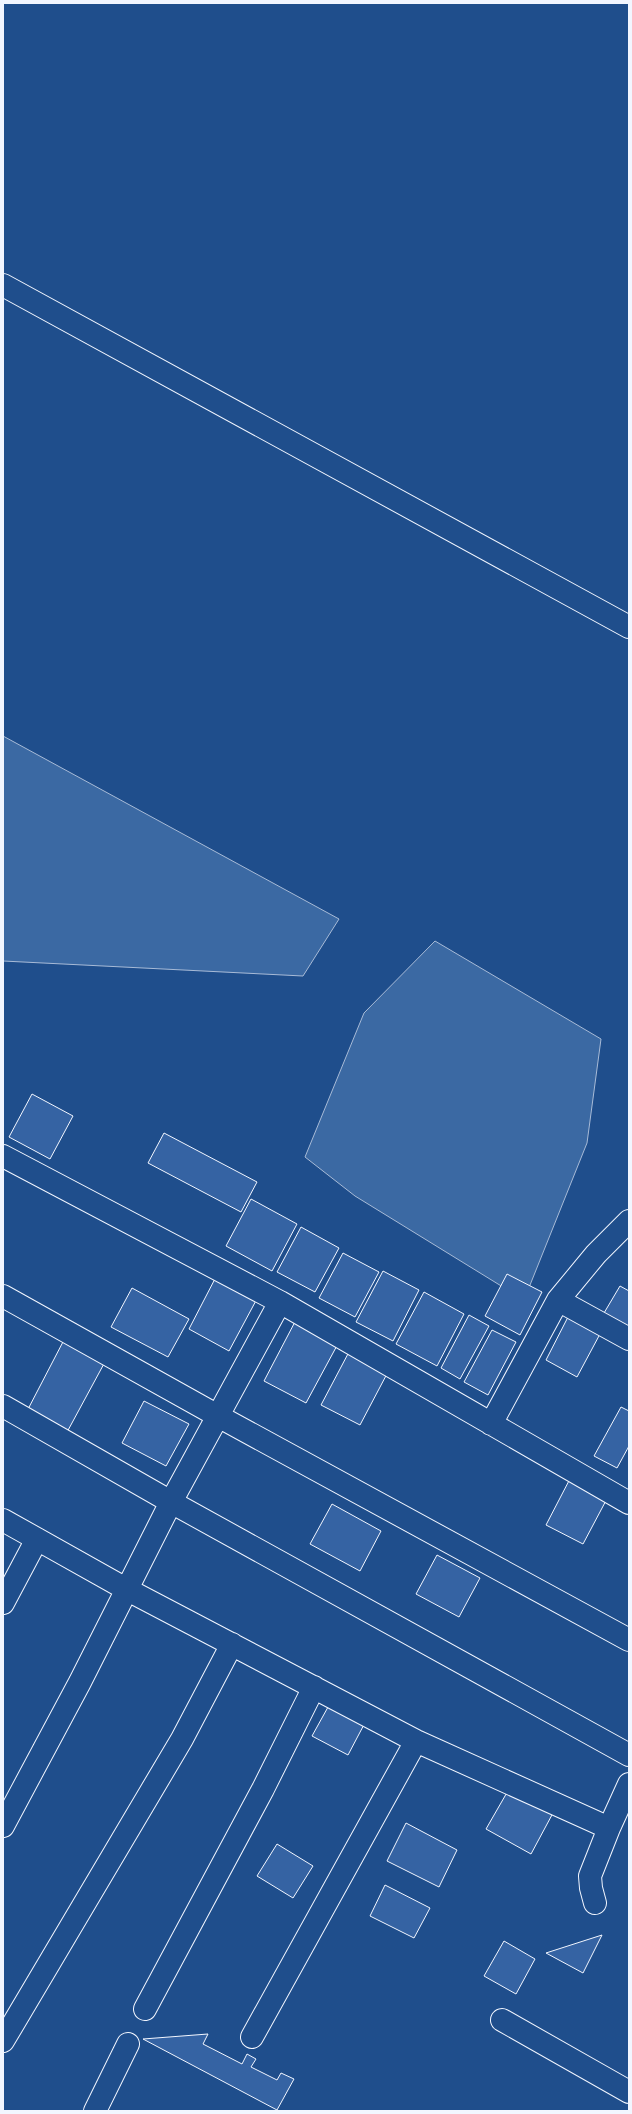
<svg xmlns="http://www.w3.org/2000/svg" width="632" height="2114" font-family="Ubuntu,sans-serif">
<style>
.water{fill:#3b69a3;stroke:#a8bbd7}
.building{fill:#3563a3;stroke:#f2f6ff}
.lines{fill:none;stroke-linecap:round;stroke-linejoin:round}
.minor-casing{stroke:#f2f6ff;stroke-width:24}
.minor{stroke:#1f4e8c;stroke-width:22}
</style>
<rect width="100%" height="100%" fill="#1f4e8c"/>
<path class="water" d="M3 736 339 919 303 976 3 961Z
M435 941 601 1039 587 1143 524 1300 355 1196 305 1157 364 1013Z"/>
<path class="building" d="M32 1094 73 1116 50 1159 9 1137Z
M164 1133 257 1182 241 1212 148 1163Z
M251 1199 297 1224 272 1271 226 1246Z
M301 1227 339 1248 315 1292 277 1272Z
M343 1253 379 1272 355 1317 319 1298Z
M383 1271 419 1290 393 1341 356 1322Z
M218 1273 259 1295 229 1351 189 1329Z
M507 1274 542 1292 520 1335 485 1316Z
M620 1286 629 1291V1327L604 1313Z
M132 1288 189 1319 168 1357 111 1327Z
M424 1292 464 1314 437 1366 396 1344Z
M469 1315 489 1326 460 1379 441 1368Z
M568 1317 600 1334 577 1377 546 1360Z
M297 1318 340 1340 306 1403 264 1381Z
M492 1330 516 1342 488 1395 464 1382Z
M65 1338 106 1360 66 1434 26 1413Z
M350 1350 389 1370 360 1425 321 1405Z
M144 1401 189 1424 166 1466 122 1443Z
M621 1407 629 1411V1446L617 1468 594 1456Z
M573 1473 610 1493 583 1544 546 1525Z
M332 1504 381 1531 360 1571 310 1544Z
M437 1555 480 1578 459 1617 416 1594Z
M333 1698 368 1717 348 1755 312 1736Z
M509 1789 553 1813 531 1854 486 1829Z
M406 1823 457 1850 439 1887 387 1861Z
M277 1844 313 1866 293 1898 257 1876Z
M385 1885 430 1908 414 1938 370 1916Z
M602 1935 583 1973 546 1953Z
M504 1941 535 1959 516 1994 484 1976Z
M208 2034 203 2044 242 2064 247 2054 256 2059 251 2067 277 2080 281 2073 294 2079 277 2110 143 2039Z"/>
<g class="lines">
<g class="minor-casing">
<path id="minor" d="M3 285 629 627
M3 1156 280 1302 629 1503
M3 1296 218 1416 629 1640
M558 1300 629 1339
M3 1406 171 1502 629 1755
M491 1424 558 1300 596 1254 629 1221
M3 1520 126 1589 416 1741 609 1828
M3 1603 37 1539
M3 1826 80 1682 171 1502 280 1302
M595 1903 591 1888 590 1876 609 1828 629 1784
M145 2009 263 1789 314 1687
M502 2020 629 2092
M252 2037 416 1741
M3 2041 182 1739 232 1644
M95 2111 128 2044"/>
</g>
<use href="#minor" class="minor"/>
</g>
<rect width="632" height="2114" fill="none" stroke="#f2f6ff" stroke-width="8"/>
</svg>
